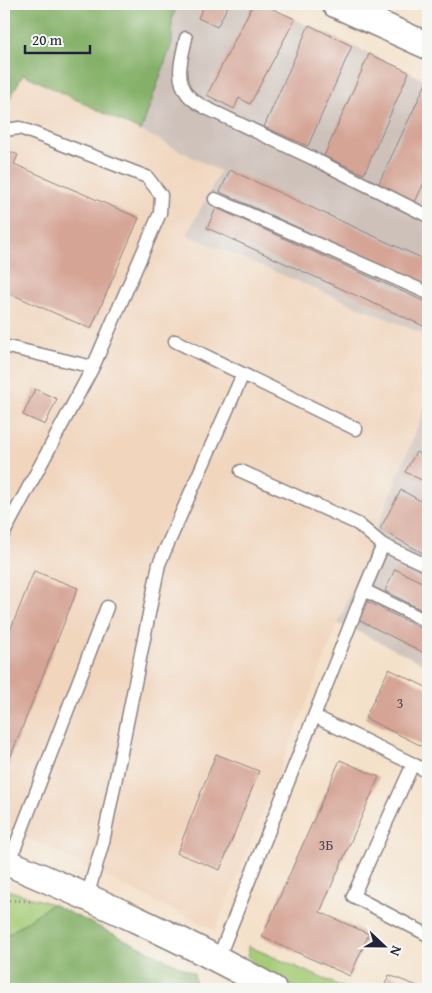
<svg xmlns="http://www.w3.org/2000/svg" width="432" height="993" font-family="'Gentium Book Plus',serif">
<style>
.built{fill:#f1d5bd}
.industrial{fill:#cec1ba}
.green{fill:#a5cc77;stroke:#647759}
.forest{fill:#84b068;stroke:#536952}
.building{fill:#d5a495}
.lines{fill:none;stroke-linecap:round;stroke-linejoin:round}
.service-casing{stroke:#8b8282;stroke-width:15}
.minor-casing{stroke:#8b8282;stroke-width:29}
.path{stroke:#8b8282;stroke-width:3;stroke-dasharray:1 4;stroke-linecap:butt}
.service{stroke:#fff;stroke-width:12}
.minor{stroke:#fff;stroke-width:26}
.labels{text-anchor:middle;stroke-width:4;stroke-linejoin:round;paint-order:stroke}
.number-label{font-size:14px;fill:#4f4252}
</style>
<rect width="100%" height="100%" fill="#f6f6f2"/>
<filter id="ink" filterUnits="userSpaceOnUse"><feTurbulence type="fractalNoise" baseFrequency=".02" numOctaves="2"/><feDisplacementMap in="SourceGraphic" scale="10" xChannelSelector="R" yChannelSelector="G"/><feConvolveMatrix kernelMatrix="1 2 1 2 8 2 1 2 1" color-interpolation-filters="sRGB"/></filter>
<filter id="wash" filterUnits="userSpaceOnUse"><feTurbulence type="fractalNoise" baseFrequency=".0096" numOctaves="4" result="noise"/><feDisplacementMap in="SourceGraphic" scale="20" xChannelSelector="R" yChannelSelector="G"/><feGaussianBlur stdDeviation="1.12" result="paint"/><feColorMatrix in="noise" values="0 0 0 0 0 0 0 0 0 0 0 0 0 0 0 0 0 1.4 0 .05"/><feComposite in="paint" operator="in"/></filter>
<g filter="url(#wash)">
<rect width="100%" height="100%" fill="#f4e1c9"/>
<path class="built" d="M23 74 141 131 221 171 188 235 428 336V401L215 931 38 843 4 828V110Z"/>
<path class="industrial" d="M178 4H262L409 72 428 82V336L187 235 220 171 141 131 172 43V18Z
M428 401V666L353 629 338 624Z"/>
<path class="green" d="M4 889 52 904 4 937Z
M248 946 347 989H299L256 966 248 956Z"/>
<path class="forest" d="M4 4H178L172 18V43L141 131 23 74 4 110Z
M52 904 194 973 197 989H4V937Z"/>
<g id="blocks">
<path class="building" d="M205 4H229L217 27 198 18Z
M253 4H262L295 19 250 104 239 98 234 109 207 95Z
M414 4H428V10Z
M309 25 352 46 308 146 264 127Z
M369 54 409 72 364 174 324 156Z
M427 81 428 82V174L415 202 378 185Z
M4 149 18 155 14 164 139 218 91 329 4 291Z
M230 170 428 261V287L220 192Z
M216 208 428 303V328L207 228Z
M35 389 57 399 45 425 23 415Z
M428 415V430L422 427Z
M416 452 428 458V483L405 472Z
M401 490 428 505V556L380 529Z
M395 569 428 585V613L385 591Z
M34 571 78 588 4 773V646Z
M366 601 428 632V655L357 619Z
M389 669 428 688V749L365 718Z
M216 754 259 771 220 870 177 853Z
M340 760 379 777 320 912 369 934 350 976 262 937Z
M389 975 425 989H383Z"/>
</g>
</g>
<g filter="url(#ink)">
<use href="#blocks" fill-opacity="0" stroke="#8b8282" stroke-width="1"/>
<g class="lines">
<g class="service-casing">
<path id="service" d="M186 38C182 57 174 78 188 95 192 100 199 104 204 107L312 158 428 216
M4 130 20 128 147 177 161 195 160 213 93 367
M215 199 428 293
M175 341 356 429
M4 346 93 367 4 533
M241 471 358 524 383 545 428 566
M383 545 364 590 428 622
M314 716 413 764
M428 772 413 764 353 896 428 935
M9 863 107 607
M87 897 103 842 159 564 243 374
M218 959 364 590"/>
</g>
<g class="minor-casing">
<path id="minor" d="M335 4 428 46
M4 861C95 900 186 940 273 989"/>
</g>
<path class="path" d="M4 900 31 901 33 900"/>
<use href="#service" class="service"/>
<use href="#minor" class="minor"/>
</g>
</g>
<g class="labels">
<g class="number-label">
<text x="400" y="708">3</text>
<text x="326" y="850">3Б</text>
</g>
</g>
<rect width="432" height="993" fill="none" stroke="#f6f6f2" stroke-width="20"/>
<g transform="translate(384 946) rotate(112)" stroke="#f6f6f2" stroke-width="4" paint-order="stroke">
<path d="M0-4L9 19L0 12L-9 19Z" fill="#22223b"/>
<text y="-8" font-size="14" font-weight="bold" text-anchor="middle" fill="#22223b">N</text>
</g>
<path d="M25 45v8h65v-8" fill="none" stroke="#22223b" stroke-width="2.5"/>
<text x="32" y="45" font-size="15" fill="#22223b" stroke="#f6f6f2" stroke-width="4" paint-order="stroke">20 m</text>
</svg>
